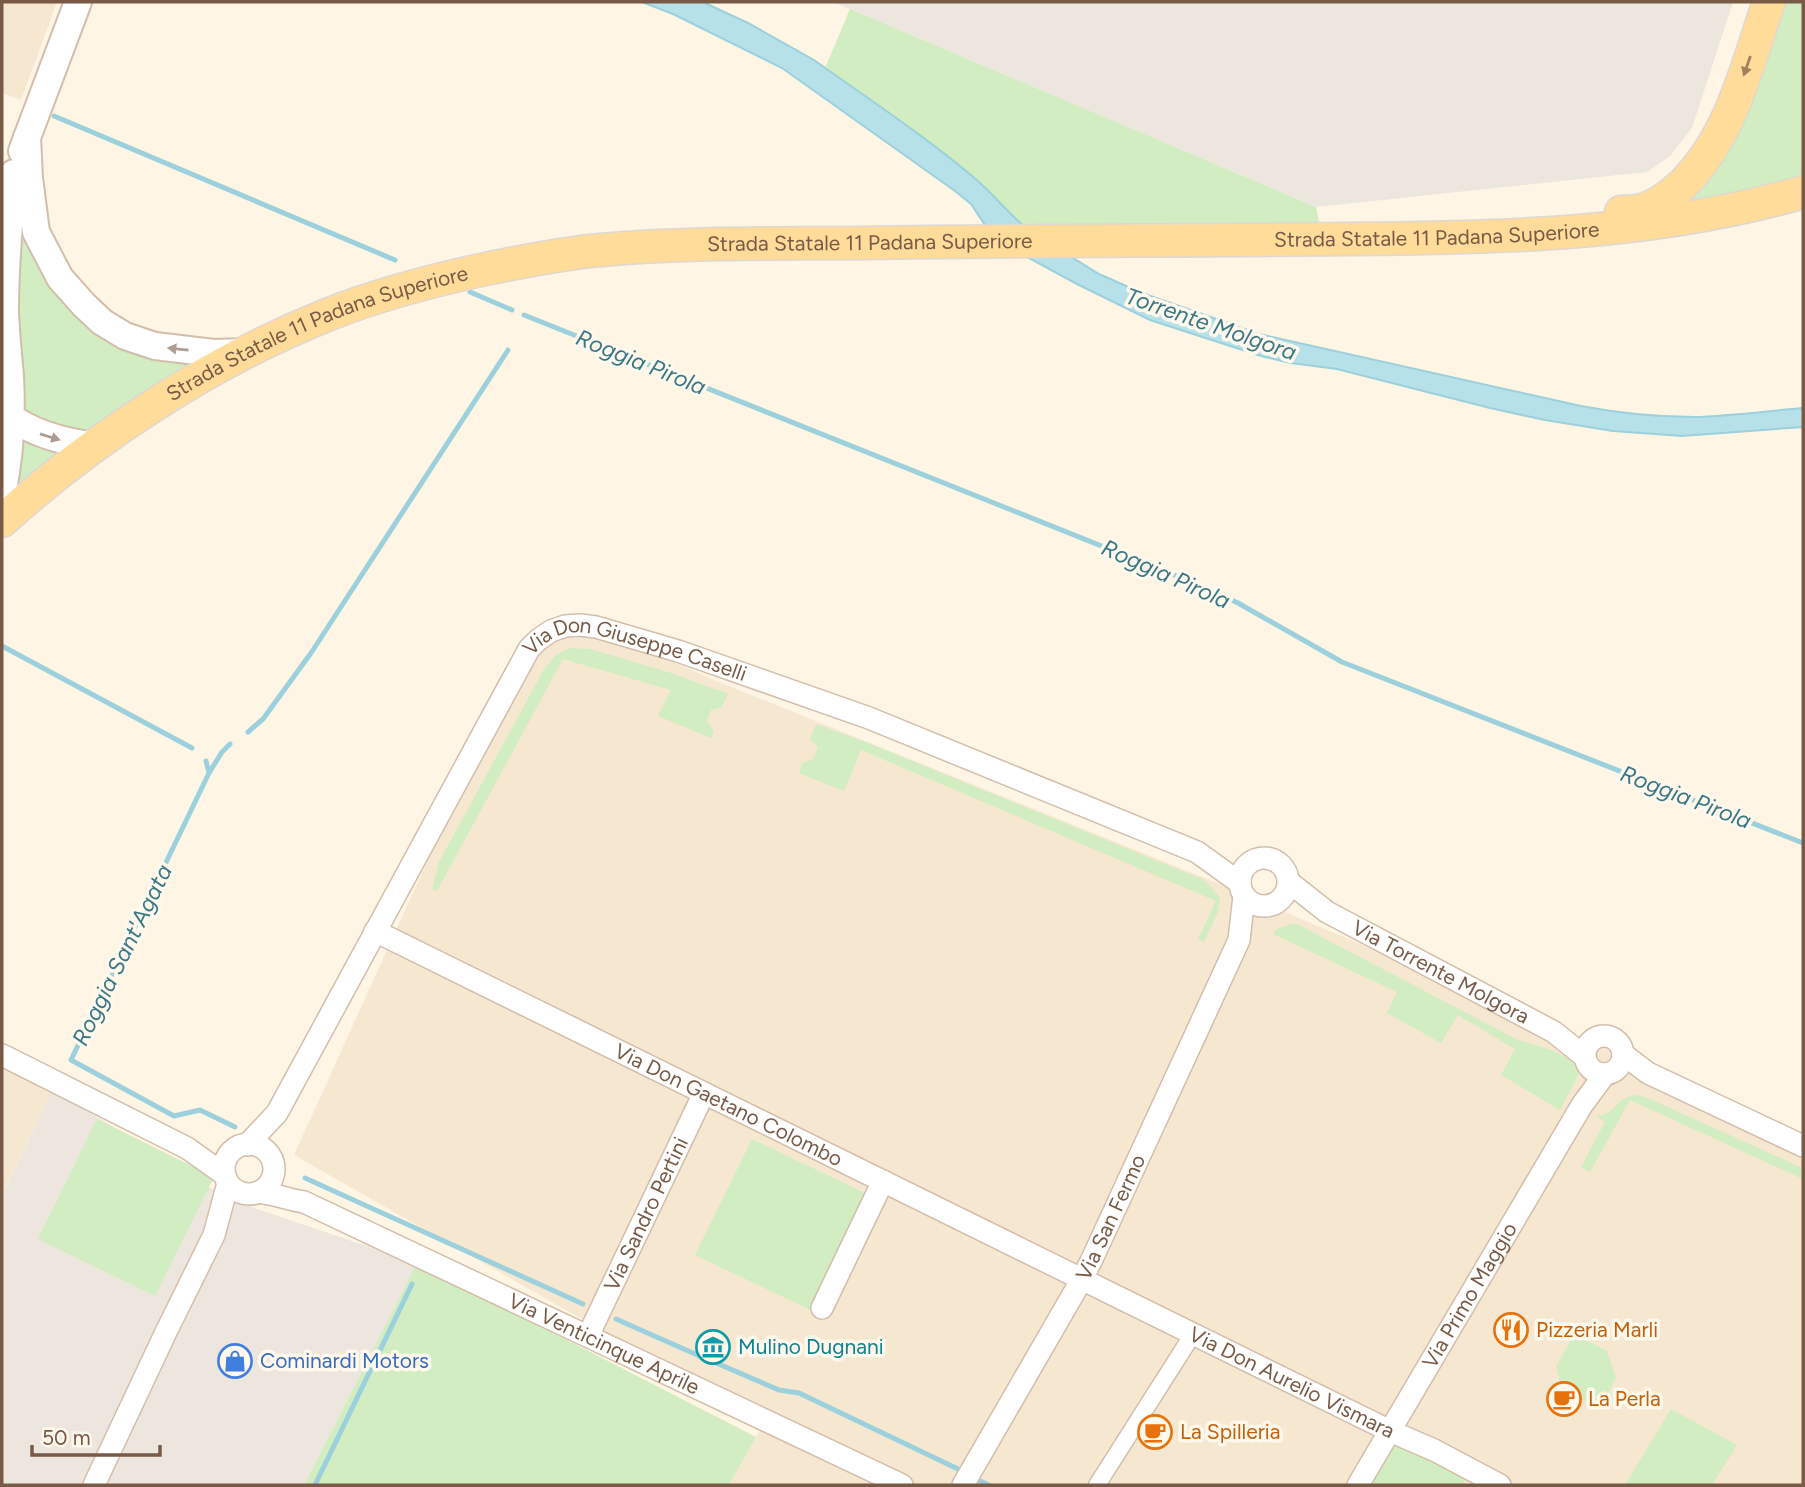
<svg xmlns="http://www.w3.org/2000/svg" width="1805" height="1487" font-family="Figtree,sans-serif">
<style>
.residential{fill:#f6e7d1}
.industrial{fill:#ede6df}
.green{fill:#d1edc1}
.water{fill:#b6e1e9;stroke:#9cd0dc;stroke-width:2}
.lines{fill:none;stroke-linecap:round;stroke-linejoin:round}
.stream{stroke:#9cd0dc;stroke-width:5}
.pedestrian-casing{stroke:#d3beab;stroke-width:19}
.minor-casing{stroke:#d3beab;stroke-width:24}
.tertiary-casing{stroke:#d3beab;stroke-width:30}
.primary-casing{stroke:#dfd7d3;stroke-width:35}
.pedestrian{stroke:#fff;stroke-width:16}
.minor{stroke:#fff;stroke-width:21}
.tertiary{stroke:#fff;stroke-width:26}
.primary{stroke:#ffdc9a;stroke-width:32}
.oneway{fill:#a18160}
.oneway2{fill:#af9c91}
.labels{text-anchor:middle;stroke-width:7;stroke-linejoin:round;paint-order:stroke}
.street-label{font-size:21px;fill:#795a47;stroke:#fff8ec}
.food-label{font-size:21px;fill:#c56008;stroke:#fff8ec;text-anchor:start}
.culture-label{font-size:21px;fill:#0d838f;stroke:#fff8ec;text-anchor:start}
.shop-label{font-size:21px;fill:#366cbe;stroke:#fff8ec;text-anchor:start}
.water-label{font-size:23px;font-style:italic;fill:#3b7887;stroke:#fff8ec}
</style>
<rect width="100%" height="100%" fill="#fef5e4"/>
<path class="residential" d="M2 2H57L21 100 2 93Z
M582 622 719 682 1217 883 1803 1133V1485H729L764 1423 294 1155 524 648Z
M2 1059 53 1089 2 1195Z"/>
<path class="industrial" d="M833 2H1733L1692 128 1670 156 1647 172 1316 207Z
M53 1089 208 1187 254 1208 417 1263 304 1485H2V1196Z"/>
<path class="green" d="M1775 2H1803V179L1737 199 1663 206Z
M850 9 1316 207 1323 240H1029L820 80Z
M11 235 36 245 50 275 190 363 184 373 2 506Z
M570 648 590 649 671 673 728 694 722 707 711 710 707 721 714 731 711 738 658 716 671 690 563 659 437 891 432 889 439 862 544 669 556 655Z
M816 724 863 741 1202 879 1212 888 1220 898 1218 912 1204 942 1198 939 1216 901 861 750 844 791 799 773 802 763 813 759 818 747 810 739Z
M1291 924H1297L1520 1041C1538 1045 1576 1054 1579 1074L1560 1110 1501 1075 1515 1049 1458 1015 1441 1043 1387 1013 1397 992 1273 934 1278 928Z
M1637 1095 1650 1099 1803 1168V1179L1630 1100 1590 1172 1581 1167 1605 1122 1596 1116C1616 1115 1615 1097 1637 1095Z
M97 1119 214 1177 155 1296 38 1239Z
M752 1139 875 1198 819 1314 695 1255Z
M417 1263 756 1437 729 1485H304Z
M1574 1334 1607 1351 1616 1378 1600 1409 1562 1389 1556 1367Z
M1671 1409 1737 1445 1712 1485H1625Z
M1389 1433 1472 1470 1462 1485H1358Z"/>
<path class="water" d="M642 2H703L748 23 814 60C867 98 922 134 972 176 993 193 1010 216 1031 232L1099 274 1142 293 1259 334 1581 406C1618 413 1656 417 1694 417 1731 416 1767 411 1803 408V427L1682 436 1613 431 1545 420 1490 408 1337 369 1291 363 1261 356 1150 320 1077 284 1025 256 985 225 971 204 955 191 782 68 673 14Z"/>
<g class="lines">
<path class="stream" d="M54 116 395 260
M470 292 512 310
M524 315 1199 585 1238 603 1342 662 1803 843
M2 646 192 748
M248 732 263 719 311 653 508 350
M206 761 209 773 71 1060 174 1116 200 1110 235 1127
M209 773 222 752 230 744
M305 1178 583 1304
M616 1319 686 1350 779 1390 799 1393 958 1469
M978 1480 989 1485
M315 1485 412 1284"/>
<g class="pedestrian-casing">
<path id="pedestrian" d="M1097 1485 1193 1334"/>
</g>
<g class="minor-casing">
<g id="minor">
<circle cx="1264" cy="882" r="24"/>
<path id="s1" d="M1289 882 1327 912 1554 1032 1585 1057"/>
<path id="s2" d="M375 931 1390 1431 1434 1450 1500 1485"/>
<circle cx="1604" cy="1055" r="19"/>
<path d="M1623 1054 1648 1073 1803 1146"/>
<path d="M2 1055 187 1148 225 1175"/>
<circle cx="249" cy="1169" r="25"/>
<path id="s3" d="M247 1145 277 1113 529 649 538 640 551 631 565 626 580 625 596 627 678 651 869 718 1197 852 1240 883"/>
<path id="s4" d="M259 1192C275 1194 289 1200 304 1202L902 1485"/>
<path d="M822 1308 883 1181"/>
<path id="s5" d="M588 1336 704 1093"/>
<path d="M94 1485 166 1332 214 1235 228 1183"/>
<path id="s6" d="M963 1485 1082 1279 1093 1257 1239 940 1244 896"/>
<path id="s7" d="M1358 1485 1582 1105 1605 1074"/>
</g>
</g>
<g class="tertiary-casing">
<path id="tertiary" d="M27 137 29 178 36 232 60 278 84 305 102 322 125 336 155 346 214 353 246 352
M22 151 78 2
M2 411C30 433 60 441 95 446
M2 494C10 457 12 414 10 376 8 355 6 334 5 312 5 265 9 219 14 173"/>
</g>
<g class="primary-casing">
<g id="primary">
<path d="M1621 212C1626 212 1632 212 1637 211 1655 208 1670 196 1683 184 1732 135 1747 65 1769 2"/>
<path id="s8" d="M2 521C93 438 212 361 327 315 379 294 434 280 490 268 526 261 563 253 601 250 688 242 777 244 865 243 1025 240 1185 241 1346 239 1499 238 1655 235 1803 192"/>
</g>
</g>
<use href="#pedestrian" class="pedestrian"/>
<use href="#minor" class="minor"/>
<use href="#tertiary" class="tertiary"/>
<use href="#primary" class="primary"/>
</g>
<defs><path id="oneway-solid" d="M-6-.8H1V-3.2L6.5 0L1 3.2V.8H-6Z" transform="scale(1.75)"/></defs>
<use class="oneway" href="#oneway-solid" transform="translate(1747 66) rotate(109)"/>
<g class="oneway2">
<use href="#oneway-solid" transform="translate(178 349) rotate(-174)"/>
<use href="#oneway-solid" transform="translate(50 437) rotate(17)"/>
</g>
<defs>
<g id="restaurant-ring" transform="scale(1.75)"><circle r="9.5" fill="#fff8ec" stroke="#e8710a" stroke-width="1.5"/><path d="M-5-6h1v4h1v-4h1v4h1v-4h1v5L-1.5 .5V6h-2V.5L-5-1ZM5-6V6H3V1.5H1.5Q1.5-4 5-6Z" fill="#e8710a"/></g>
<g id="museum-ring" transform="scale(1.75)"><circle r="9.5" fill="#fff8ec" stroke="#0f9aa8" stroke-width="1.5"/><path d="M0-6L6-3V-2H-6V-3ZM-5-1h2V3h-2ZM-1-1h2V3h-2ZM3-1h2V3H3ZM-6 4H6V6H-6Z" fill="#0f9aa8"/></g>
<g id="shop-ring" transform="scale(1.75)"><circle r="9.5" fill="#fff8ec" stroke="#3f7fe0" stroke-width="1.5"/><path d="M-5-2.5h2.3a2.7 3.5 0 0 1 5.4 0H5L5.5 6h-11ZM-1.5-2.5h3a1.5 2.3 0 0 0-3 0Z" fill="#3f7fe0"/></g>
<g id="cafe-ring" transform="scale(1.75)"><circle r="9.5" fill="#fff8ec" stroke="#e8710a" stroke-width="1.5"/><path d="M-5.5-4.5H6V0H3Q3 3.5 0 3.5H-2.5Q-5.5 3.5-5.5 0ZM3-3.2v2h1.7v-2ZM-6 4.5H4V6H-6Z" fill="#e8710a"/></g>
</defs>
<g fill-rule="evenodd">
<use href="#restaurant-ring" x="1511" y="1330"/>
<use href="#museum-ring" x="713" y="1347"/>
<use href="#shop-ring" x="235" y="1361"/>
<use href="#cafe-ring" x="1564" y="1399"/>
<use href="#cafe-ring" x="1155" y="1432"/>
</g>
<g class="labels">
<g class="street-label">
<text dy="7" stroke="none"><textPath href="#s8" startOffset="1505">Strada Statale 11 Padana Superiore</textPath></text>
<text dy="7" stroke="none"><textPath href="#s8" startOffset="938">Strada Statale 11 Padana Superiore</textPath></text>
<text dy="7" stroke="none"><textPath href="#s8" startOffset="371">Strada Statale 11 Padana Superiore</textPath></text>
<text dy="7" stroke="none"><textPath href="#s3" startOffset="686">Via Don Giuseppe Caselli</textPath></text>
<text dy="7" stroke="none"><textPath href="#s1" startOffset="177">Via Torrente Molgora</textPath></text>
<text dy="7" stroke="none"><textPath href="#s2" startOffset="394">Via Don Gaetano Colombo</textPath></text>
<text dy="7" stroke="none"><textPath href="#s5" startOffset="135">Via Sandro Pertini</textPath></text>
<text dy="7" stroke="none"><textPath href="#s6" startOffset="306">Via San Fermo</textPath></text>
<text dy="7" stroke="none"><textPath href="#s7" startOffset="220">Via Primo Maggio</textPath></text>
<text dy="7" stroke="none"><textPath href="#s4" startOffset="378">Via Venticinque Aprile</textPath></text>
<text dy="7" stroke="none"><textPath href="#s2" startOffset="1022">Via Don Aurelio Vismara</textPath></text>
</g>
<g class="food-label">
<text x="1536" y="1337">Pizzeria Marli</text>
<text x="1588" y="1406">La Perla</text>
<text x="1180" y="1439">La Spilleria</text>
</g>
<g class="culture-label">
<text x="738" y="1354">Mulino Dugnani</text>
</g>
<g class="shop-label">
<text x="260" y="1368">Cominardi Motors</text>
</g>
<g class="water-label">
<text transform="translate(1211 324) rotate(19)" y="8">Torrente Molgora</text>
<text transform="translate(641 362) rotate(22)" y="8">Roggia Pirola</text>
<text transform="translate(1166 574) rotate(24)" y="8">Roggia Pirola</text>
<text transform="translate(1686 797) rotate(21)" y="8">Roggia Pirola</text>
<text transform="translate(122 955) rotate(-64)" y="8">Roggia Sant'Agata</text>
</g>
</g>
<rect width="1805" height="1487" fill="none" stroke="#795a47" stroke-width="7"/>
<path d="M32 1445v10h128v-10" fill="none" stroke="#795a47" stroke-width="3.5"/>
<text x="42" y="1445" font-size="21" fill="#795a47" stroke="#fff8ec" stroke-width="5" paint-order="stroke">50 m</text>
</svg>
